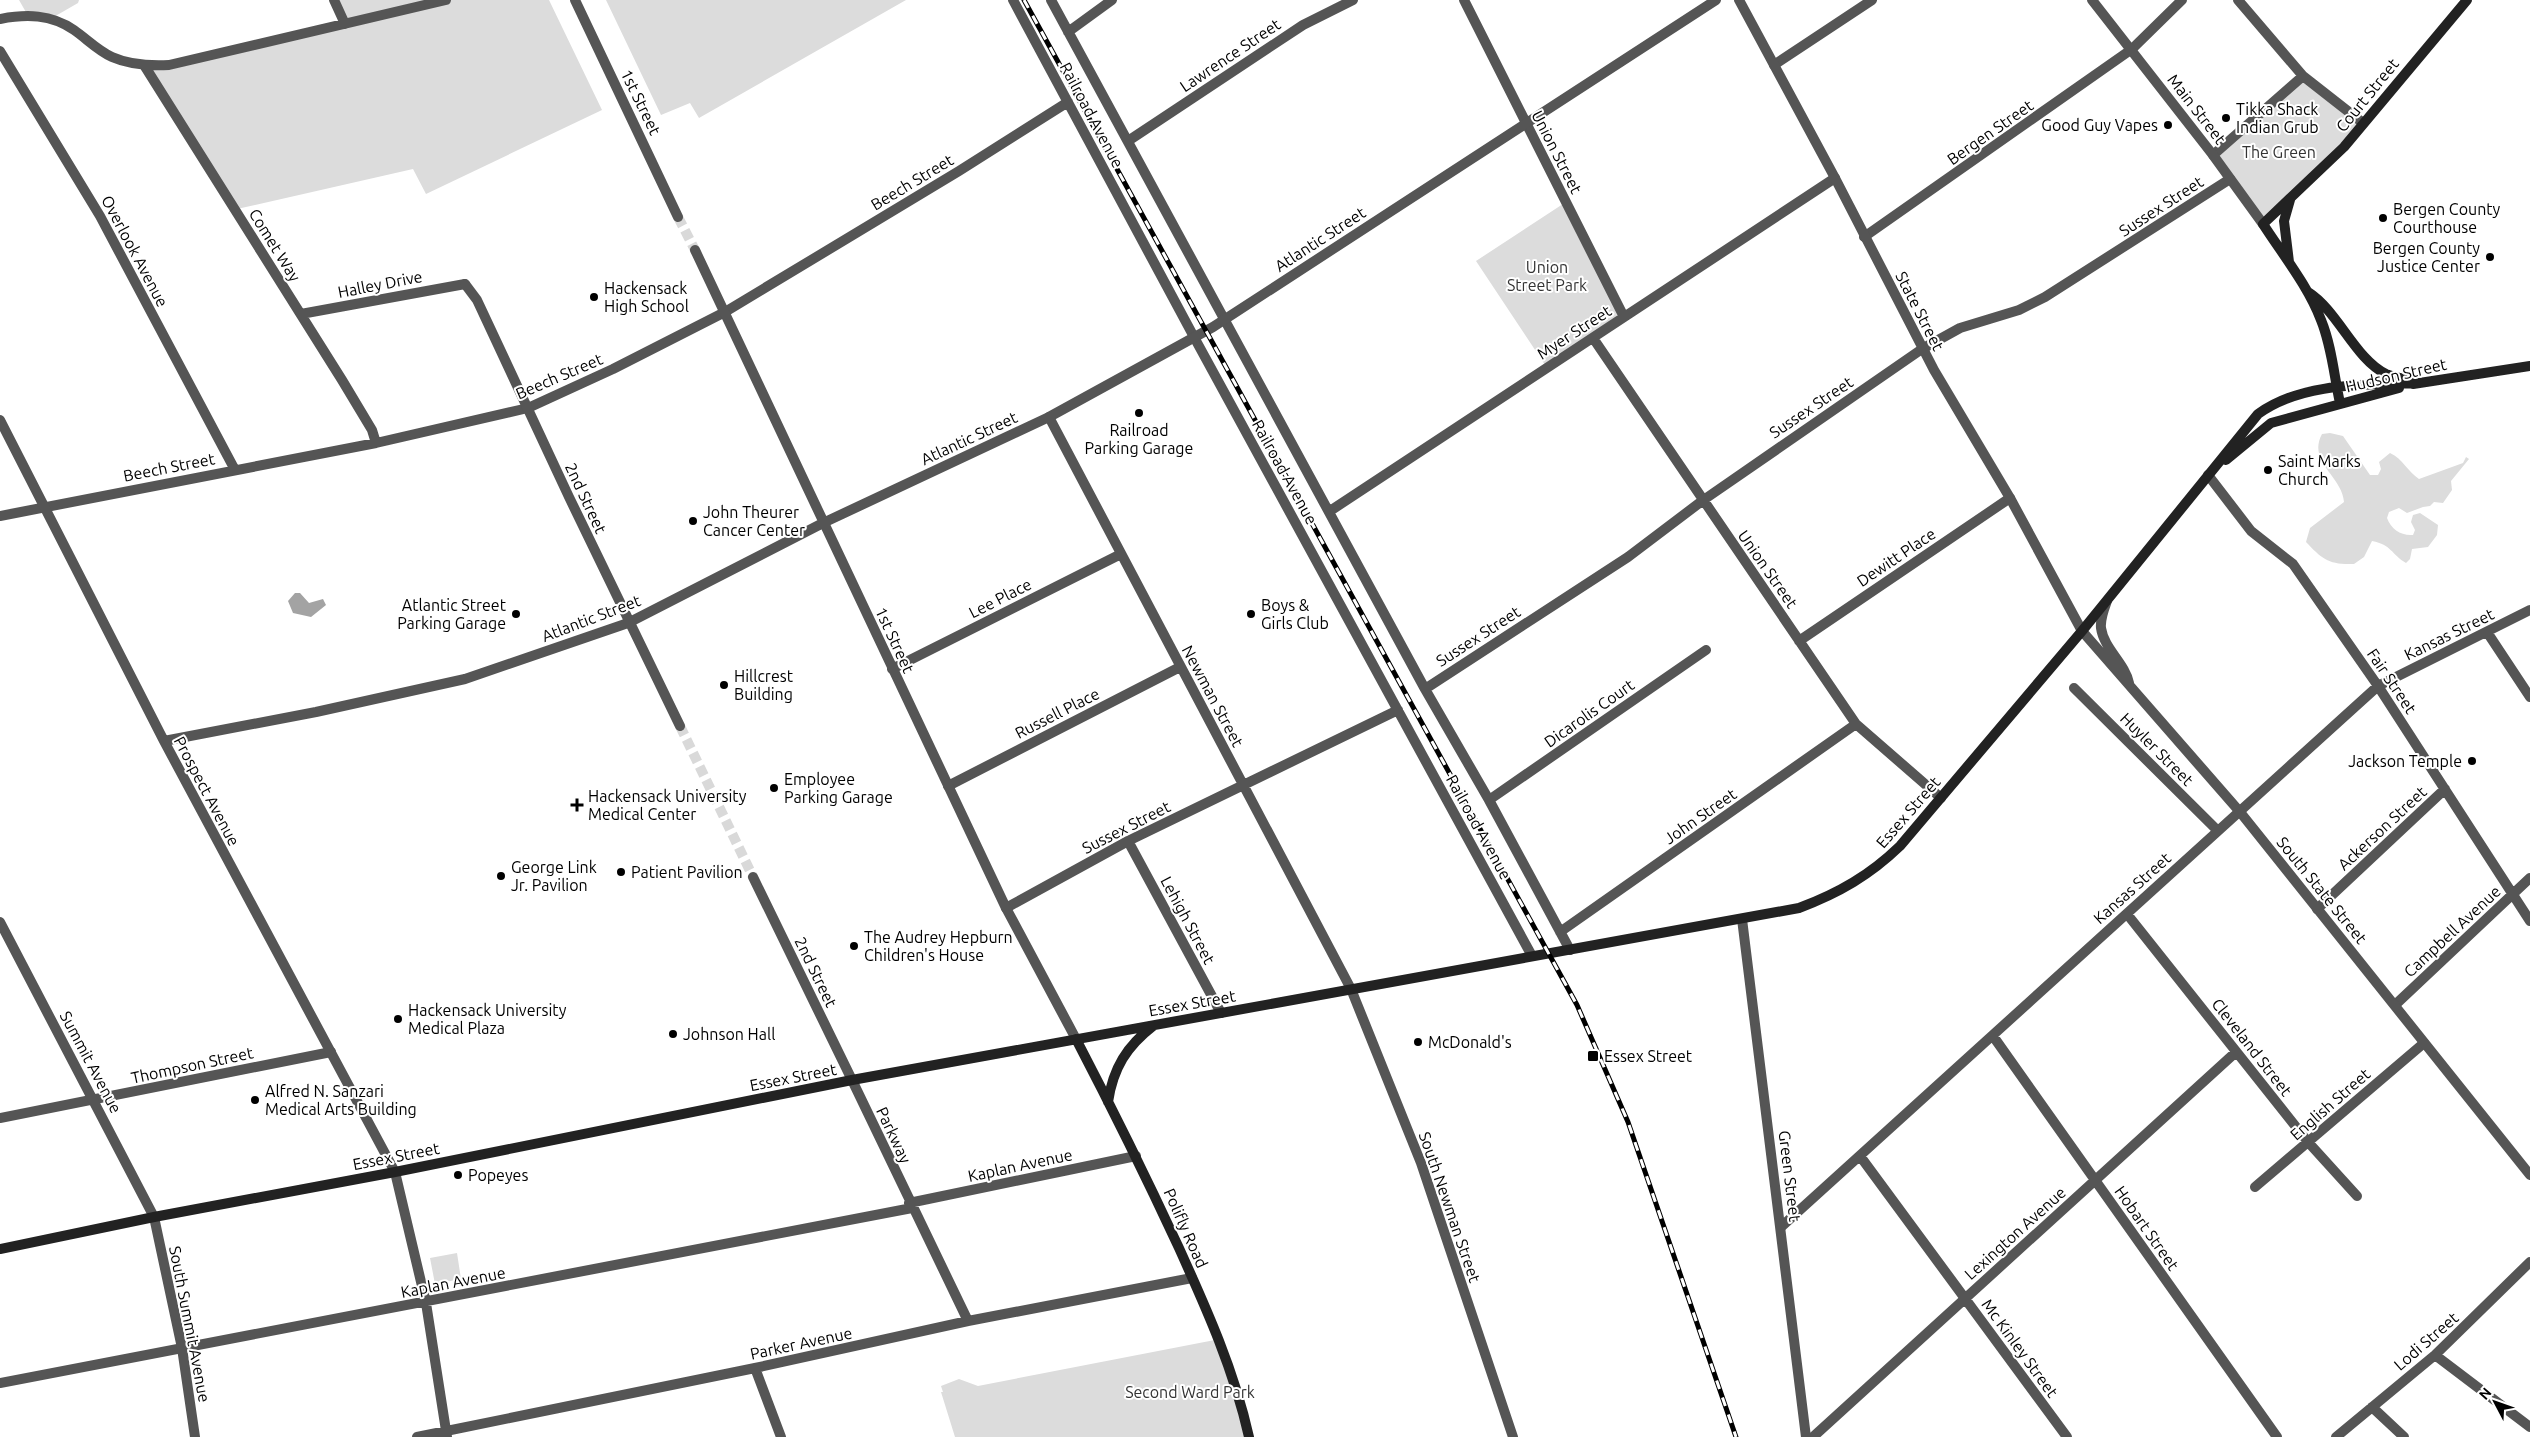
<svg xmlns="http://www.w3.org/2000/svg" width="2530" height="1437" font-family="Ubuntu,sans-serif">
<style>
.green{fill:#dcdcdc}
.water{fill:#a3a3a3}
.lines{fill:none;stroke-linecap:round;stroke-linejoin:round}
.tertiary-tunnel{stroke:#d9d9d9;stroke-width:10;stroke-dasharray:10 5;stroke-linecap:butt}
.minor{stroke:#555;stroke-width:10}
.tertiary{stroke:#555;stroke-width:10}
.secondary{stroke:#222;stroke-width:10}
.rail-casing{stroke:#000;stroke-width:5}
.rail{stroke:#fff;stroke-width:3;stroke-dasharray:9;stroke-linecap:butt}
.poi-dot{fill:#000;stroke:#fff;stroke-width:2}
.labels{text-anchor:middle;stroke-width:4;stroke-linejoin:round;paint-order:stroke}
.street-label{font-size:16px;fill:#000;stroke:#fff}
.poi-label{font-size:16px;fill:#000;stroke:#fff;text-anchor:start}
.park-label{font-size:16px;fill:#333;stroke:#fff}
</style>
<rect width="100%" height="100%" fill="#fff"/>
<path class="green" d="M19 0H79L78 3 52 18 27 14Z
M336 0H549L602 110 426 194 413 169 237 209 148 67 345 19Z
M606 0H906L699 118 690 103 661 115Z
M2303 76 2363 123 2263 224 2213 155Z
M1566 202 1624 317 1547 368 1476 261Z
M2330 433 2343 436 2370 475H2378L2381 469 2379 462 2390 453C2403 459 2408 472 2419 479L2463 463 2466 457 2469 459 2451 481 2452 490 2443 503 2434 502 2430 506 2423 507 2407 513 2399 508 2389 512 2387 518C2391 529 2401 536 2413 535L2415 530 2411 522 2413 515 2420 513 2438 525 2437 535 2428 547 2412 549 2410 559 2406 563C2391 554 2392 545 2372 541L2364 557 2354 564C2329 565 2322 559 2306 542L2310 528 2344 502C2342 476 2307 462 2322 434Z
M457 1253 461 1279 435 1284 430 1258Z
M1220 1339 1249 1437H955L941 1392H943L941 1386 959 1379 978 1386Z"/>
<path class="water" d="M295 593H300L309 603 323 599 326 605 311 617 293 613 288 601Z"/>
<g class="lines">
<path class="tertiary-tunnel" d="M678 217 695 250
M680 726 753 877"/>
<path class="minor" d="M334 0 345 24
M1013 0 1194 337 1532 956
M1051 0 1425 689 1489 800 1570 950
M1464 0 1624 317
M2238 0 2303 76 2363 123
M0 19C26 14 51 14 74 30 87 39 97 50 112 57 130 65 149 66 169 65L446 0
M1068 32 1112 0
M0 51 100 216 235 470
M144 65 342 380 372 430 376 443
M1774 65 1872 0
M1128 141 1303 25 1353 0
M2213 155 2303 76
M1864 237 2132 49 2182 0
M301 314 465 284
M1593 338 1856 724 1941 798
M1049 417 1351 989 1421 1163 1513 1437
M2208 475 2251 531 2293 564 2378 686 2530 921
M1330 511 1835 178
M0 516 376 443 528 408 613 369 725 312 959 171 1068 102
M2487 632 2530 697
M1799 641 2010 498
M892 669 1121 554
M2074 688 2218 831
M1425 689 1628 557 1702 501 1922 349 1960 328 2019 310 2045 297 2230 179
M948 786 1180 667
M1489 800 1706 650
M1128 841 1221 1013
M1006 908 1128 841 1398 710
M2317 909 2445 789
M2127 914 2308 1142 2357 1196
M1560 932 1856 724
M2395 1005 2530 878
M1993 1036 2277 1437
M852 1080 968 1321
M0 1118 331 1052
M1860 1156 2067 1437
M395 1172 426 1303 447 1437
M2255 1187 2424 1043
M909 1203 1136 1156
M1781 1227 2378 686 2530 610
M2435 1355 2530 1427
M755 1368 781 1437
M0 1383 912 1208
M2372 1407 2404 1437
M417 1437 755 1368 968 1321 1192 1278
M1813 1437 2236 1052
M2336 1437 2435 1355 2530 1262"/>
<path class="tertiary" d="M575 0 678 217
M1739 0 1835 178 1934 370 2010 498 2082 631 2240 812 2530 1175
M2092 0 2213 155 2263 224
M695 250 1006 908 1076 1039
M465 284 477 300 569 497 680 726
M0 420 164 741 395 1172
M2107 601C2104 609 2100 619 2101 628 2104 649 2125 663 2129 683
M164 741 316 712 465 679 628 623 823 523 1049 417 1213 327 1716 0
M753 877 852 1080
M1742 919 1806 1437
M0 922 154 1217 182 1348 195 1437"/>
<path class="secondary" d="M2289 262 2284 221 2290 200
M2308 292C2338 311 2355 359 2386 374 2393 377 2402 378 2409 380
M2413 384 2530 366
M2340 403C2334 376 2332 347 2321 320 2308 286 2283 255 2263 224L2344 147 2467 0
M2226 460 2271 423 2399 388
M1076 1039C1112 1108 1146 1177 1179 1248 1207 1310 1234 1370 1249 1437
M1108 1102C1113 1068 1127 1046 1153 1026
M0 1249 154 1217 395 1172 852 1080 1799 908C1839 893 1870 875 1900 846L2082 631 2258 414C2302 382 2365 385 2417 383"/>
<g class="rail-casing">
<path id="rail" d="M1024 0 1577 1005 1628 1122 1736 1437"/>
</g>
<use href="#rail" class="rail"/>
</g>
<g class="poi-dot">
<circle cx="2226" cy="118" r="5"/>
<circle cx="2168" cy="125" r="5"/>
<circle cx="2383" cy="218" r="5"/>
<circle cx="2490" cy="257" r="5"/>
<circle cx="594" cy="297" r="5"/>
<circle cx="1139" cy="413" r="5"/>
<circle cx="2268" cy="470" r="5"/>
<circle cx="693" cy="521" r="5"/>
<circle cx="516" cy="614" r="5"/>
<circle cx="1251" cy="614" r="5"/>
<circle cx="724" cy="685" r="5"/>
<circle cx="2472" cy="761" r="5"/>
<circle cx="774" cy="788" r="5"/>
<path d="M574.5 797.5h5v5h5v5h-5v5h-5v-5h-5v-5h5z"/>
<circle cx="621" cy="872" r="5"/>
<circle cx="501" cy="876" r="5"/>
<circle cx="854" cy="946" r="5"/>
<circle cx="398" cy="1019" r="5"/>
<circle cx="673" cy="1034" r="5"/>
<circle cx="1418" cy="1042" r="5"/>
<rect x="1587" y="1050" width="12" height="12" rx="2.5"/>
<circle cx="255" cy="1100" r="5"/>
<circle cx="458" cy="1175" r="5"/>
</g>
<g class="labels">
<g class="street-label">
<text transform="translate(1230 55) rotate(-34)" y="6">Lawrence Street</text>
<text transform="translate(2367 95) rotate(-51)" y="6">Court Street</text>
<text transform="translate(641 102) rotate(64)" y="6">1st Street</text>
<text transform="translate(2197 109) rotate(52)" y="6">Main Street</text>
<text transform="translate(1092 115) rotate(62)" y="6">Railroad Avenue</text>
<text transform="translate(1990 132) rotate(-35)" y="6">Bergen Street</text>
<text transform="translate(1557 152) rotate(63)" y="6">Union Street</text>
<text transform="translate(912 182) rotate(-31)" y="6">Beech Street</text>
<text transform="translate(2161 206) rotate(-33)" y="6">Sussex Street</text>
<text transform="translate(1320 239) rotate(-33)" y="6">Atlantic Street</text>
<text transform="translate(275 245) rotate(58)" y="6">Comet Way</text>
<text transform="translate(135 251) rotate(62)" y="6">Overlook Avenue</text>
<text transform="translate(380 284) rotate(-11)" y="6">Halley Drive</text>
<text transform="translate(1920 311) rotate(63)" y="6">State Street</text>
<text transform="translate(1574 332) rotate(-33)" y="6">Myer Street</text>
<text transform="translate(2396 375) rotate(-13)" y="6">Hudson Street</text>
<text transform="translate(559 376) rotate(-23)" y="6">Beech Street</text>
<text transform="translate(1811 407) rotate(-34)" y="6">Sussex Street</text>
<text transform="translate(969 438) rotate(-25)" y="6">Atlantic Street</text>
<text transform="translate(169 467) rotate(-11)" y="6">Beech Street</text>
<text transform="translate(1285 472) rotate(61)" y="6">Railroad Avenue</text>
<text transform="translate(586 498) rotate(65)" y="6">2nd Street</text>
<text transform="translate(1896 557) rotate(-34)" y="6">Dewitt Place</text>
<text transform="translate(1768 569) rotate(55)" y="6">Union Street</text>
<text transform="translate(1000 598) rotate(-27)" y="6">Lee Place</text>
<text transform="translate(591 618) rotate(-21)" y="6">Atlantic Street</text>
<text transform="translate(2449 634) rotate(-26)" y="6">Kansas Street</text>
<text transform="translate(1478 636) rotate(-33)" y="6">Sussex Street</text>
<text transform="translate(895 640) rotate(65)" y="6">1st Street</text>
<text transform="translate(2392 681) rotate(56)" y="6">Fair Street</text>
<text transform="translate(1213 696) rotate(62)" y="6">Newman Street</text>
<text transform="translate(1057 713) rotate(-27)" y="6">Russell Place</text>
<text transform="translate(1589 713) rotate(-35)" y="6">Dicarolis Court</text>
<text transform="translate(2157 749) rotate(45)" y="6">Huyler Street</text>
<text transform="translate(207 791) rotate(62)" y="6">Prospect Avenue</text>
<text transform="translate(1908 812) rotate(-49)" y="6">Essex Street</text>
<text transform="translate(1700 816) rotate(-35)" y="6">John Street</text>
<text transform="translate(1126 827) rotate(-27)" y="6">Sussex Street</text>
<text transform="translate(1479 827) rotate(61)" y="6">Railroad Avenue</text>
<text transform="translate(2382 828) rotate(-43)" y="6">Ackerson Street</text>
<text transform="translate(2132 888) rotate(-42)" y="6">Kansas Street</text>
<text transform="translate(2322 890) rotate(51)" y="6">South State Street</text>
<text transform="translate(1188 920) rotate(62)" y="6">Lehigh Street</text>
<text transform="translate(2452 931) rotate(-43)" y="6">Campbell Avenue</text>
<text transform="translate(816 972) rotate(64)" y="6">2nd Street</text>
<text transform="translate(1192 1003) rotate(-10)" y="6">Essex Street</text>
<text transform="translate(2252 1047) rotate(52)" y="6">Cleveland Street</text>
<text transform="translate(91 1062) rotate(62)" y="6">Summit Avenue</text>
<text transform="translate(192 1065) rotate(-12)" y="6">Thompson Street</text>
<text transform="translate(793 1077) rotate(-11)" y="6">Essex Street</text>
<text transform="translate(2330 1104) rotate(-41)" y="6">English Street</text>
<text transform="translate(894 1135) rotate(65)" y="6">Parkway</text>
<text transform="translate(396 1156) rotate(-11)" y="6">Essex Street</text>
<text transform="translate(1020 1165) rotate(-12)" y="6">Kaplan Avenue</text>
<text transform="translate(1790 1176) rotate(83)" y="6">Green Street</text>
<text transform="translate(1450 1207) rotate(71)" y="6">South Newman Street</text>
<text transform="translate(1186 1228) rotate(66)" y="6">Polifly Road</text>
<text transform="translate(2147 1228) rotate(55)" y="6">Hobart Street</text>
<text transform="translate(2015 1233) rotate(-42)" y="6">Lexington Avenue</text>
<text transform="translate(453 1282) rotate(-11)" y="6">Kaplan Avenue</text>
<text transform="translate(190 1324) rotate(79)" y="6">South Summit Avenue</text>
<text transform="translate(2426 1341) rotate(-41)" y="6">Lodi Street</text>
<text transform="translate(801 1343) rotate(-12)" y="6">Parker Avenue</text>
<text transform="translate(2020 1348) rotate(54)" y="6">Mc Kinley Street</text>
</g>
<g class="poi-label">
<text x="2236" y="115">Tikka Shack<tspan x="2236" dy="18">Indian Grub</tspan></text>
<text x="2158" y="131" text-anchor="end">Good Guy Vapes</text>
<text x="2393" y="215">Bergen County<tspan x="2393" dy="18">Courthouse</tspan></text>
<text x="2480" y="254" text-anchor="end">Bergen County<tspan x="2480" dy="18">Justice Center</tspan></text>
<text x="604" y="294">Hackensack<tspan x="604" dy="18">High School</tspan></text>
<text x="1139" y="436" text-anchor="middle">Railroad<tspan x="1139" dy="18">Parking Garage</tspan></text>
<text x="2278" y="467">Saint Marks<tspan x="2278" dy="18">Church</tspan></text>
<text x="703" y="518">John Theurer<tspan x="703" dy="18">Cancer Center</tspan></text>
<text x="506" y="611" text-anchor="end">Atlantic Street<tspan x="506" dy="18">Parking Garage</tspan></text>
<text x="1261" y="611">Boys &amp;<tspan x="1261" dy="18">Girls Club</tspan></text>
<text x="734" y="682">Hillcrest<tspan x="734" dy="18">Building</tspan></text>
<text x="2462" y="767" text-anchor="end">Jackson Temple</text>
<text x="784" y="785">Employee<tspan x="784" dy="18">Parking Garage</tspan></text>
<text x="588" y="802">Hackensack University<tspan x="588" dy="18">Medical Center</tspan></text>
<text x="511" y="873">George Link<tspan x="511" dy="18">Jr. Pavilion</tspan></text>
<text x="631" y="878">Patient Pavilion</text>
<text x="864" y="943">The Audrey Hepburn<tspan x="864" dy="18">Children's House</tspan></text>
<text x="408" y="1016">Hackensack University<tspan x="408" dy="18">Medical Plaza</tspan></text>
<text x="683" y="1040">Johnson Hall</text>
<text x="1428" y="1048">McDonald's</text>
<text x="1604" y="1062">Essex Street</text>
<text x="265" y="1097">Alfred N. Sanzari<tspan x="265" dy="18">Medical Arts Building</tspan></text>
<text x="468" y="1181">Popeyes</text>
</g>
<g class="park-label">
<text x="2279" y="158">The Green</text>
<text x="1547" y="273">Union<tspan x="1547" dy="18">Street Park</tspan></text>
<text x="1190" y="1398">Second Ward Park</text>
</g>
</g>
<g transform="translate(2495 1402) rotate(311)" stroke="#ffffff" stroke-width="4" paint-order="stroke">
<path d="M0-4L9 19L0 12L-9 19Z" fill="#000000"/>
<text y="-8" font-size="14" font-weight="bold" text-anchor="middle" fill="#000000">N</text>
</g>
</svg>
